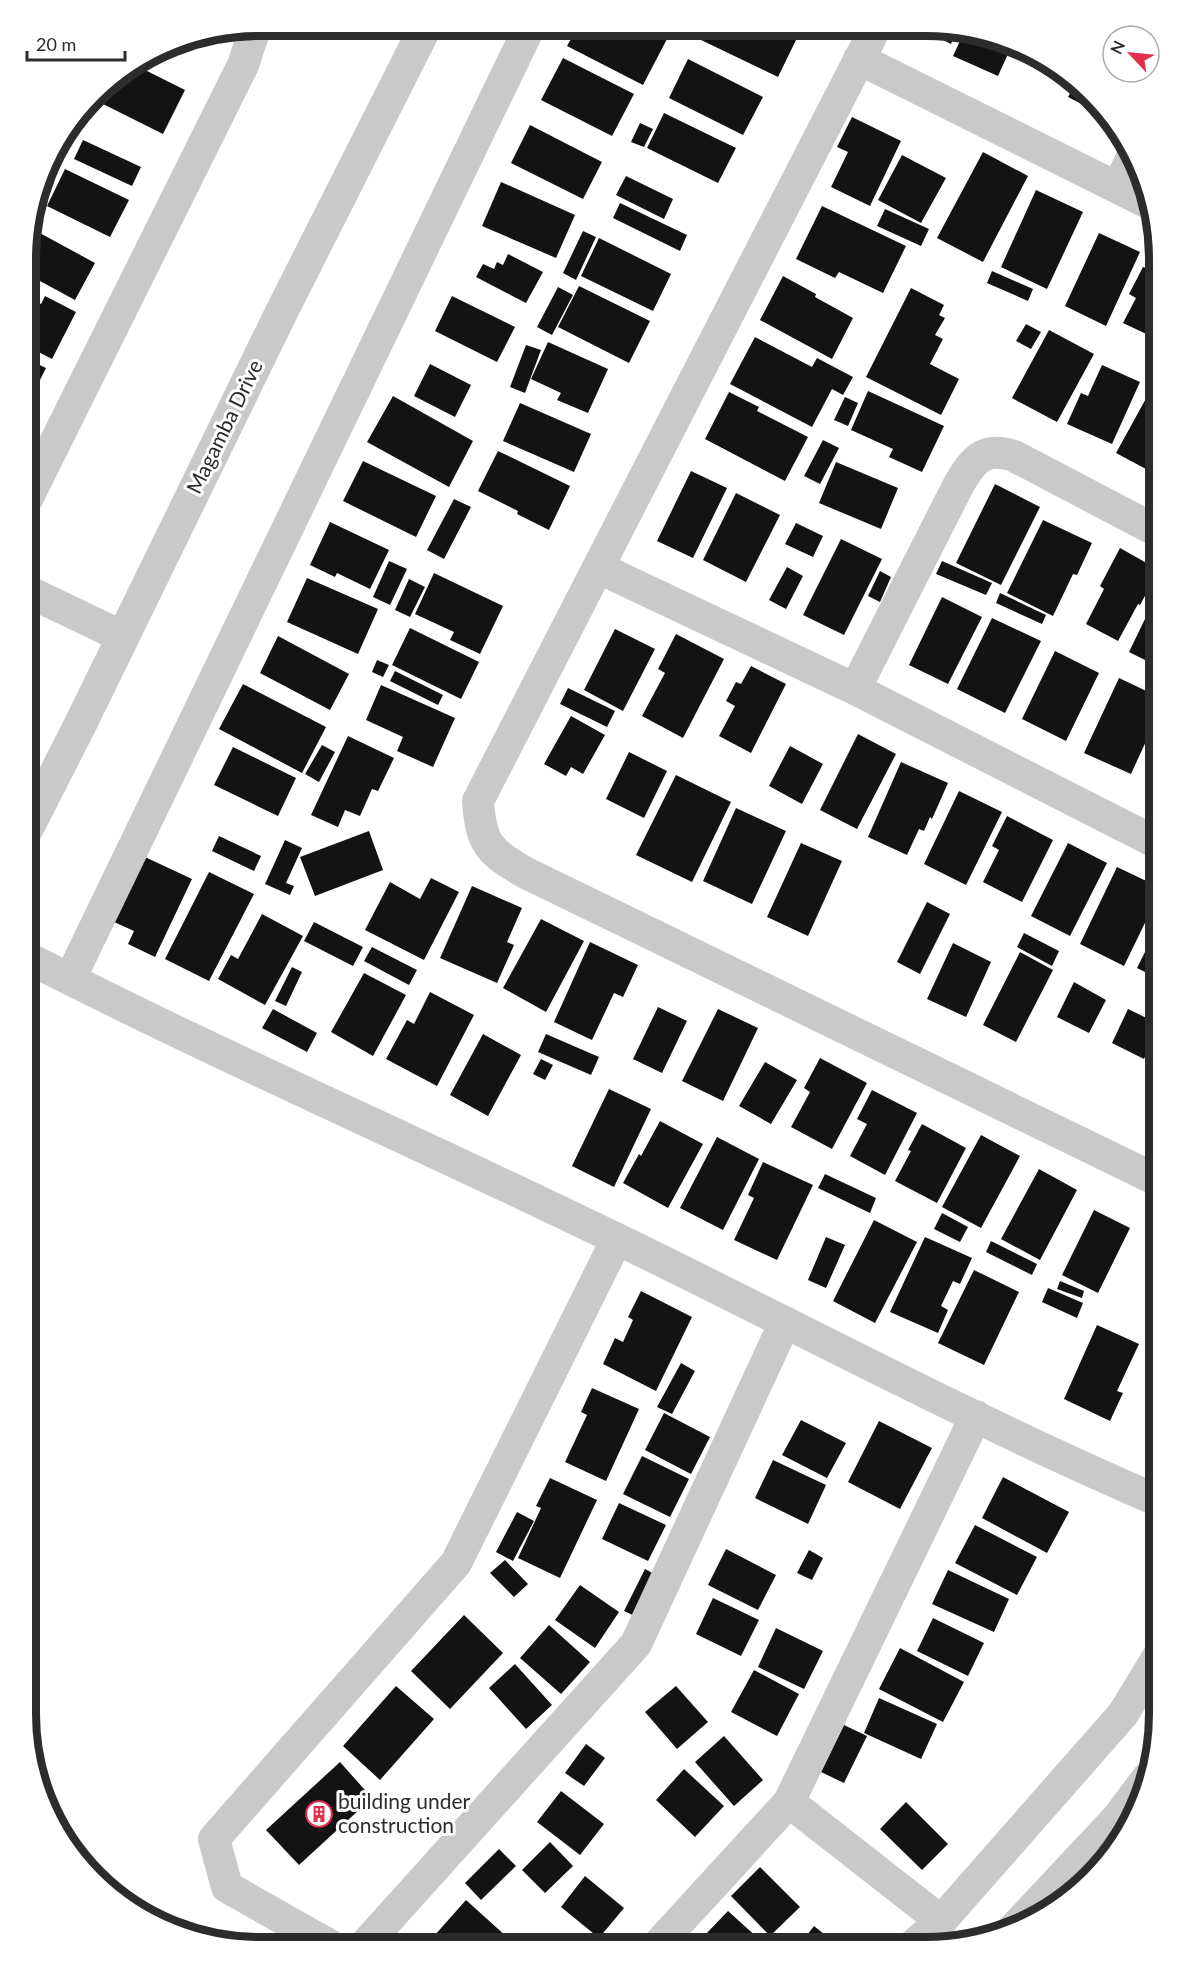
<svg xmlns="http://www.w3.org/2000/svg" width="1185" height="1973" font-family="Lato,sans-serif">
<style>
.building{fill:#131313}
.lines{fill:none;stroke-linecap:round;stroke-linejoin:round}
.minor{stroke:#c9c9c9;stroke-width:32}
.tertiary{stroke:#c9c9c9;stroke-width:33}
.labels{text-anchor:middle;stroke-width:6;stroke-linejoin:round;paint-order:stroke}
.street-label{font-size:21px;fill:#2c2c2c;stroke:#fff}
.poi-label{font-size:21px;fill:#2c2c2c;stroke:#fff;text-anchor:start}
.rim{fill:none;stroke:#2c2c2c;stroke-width:8}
</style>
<rect width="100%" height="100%" fill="#fff"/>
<path class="building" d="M578 26 644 27 667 39 643 85 567 46Z
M705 27H769L796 40 778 77 699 39Z
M917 27 957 28H958L951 44Z
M965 30 1013 43 998 76 953 56Z
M563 58 634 94 612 136 541 100Z
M688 59 763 97 743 135 669 98Z
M135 65 185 90 163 134 99 102 110 80Z
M1076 82 1102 107 1099 113 1068 97Z
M664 113 736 148 718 183 647 148Z
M852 117 901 141 870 206 831 187 848 152 837 147Z
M640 123 653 129 644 147 631 142Z
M530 125 602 162 583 199 511 163Z
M83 140 141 167 132 186 74 159Z
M983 152 1028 176 983 262 937 238Z
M902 155 946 178 921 223 878 200Z
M65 169 129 200 110 237 47 206Z
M626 176 673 199 664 219 616 195Z
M501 182 575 215 556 258 482 226Z
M1036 190 1083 212 1047 289 1001 267Z
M620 203 687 235 680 251 613 218Z
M822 206 906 246 883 293 839 272 835 278 796 259Z
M885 209 929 229 921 246 877 226Z
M583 231 596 237 576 280 563 273Z
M38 232 95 263 75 300 27 274V252Z
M1099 233 1140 252 1106 326 1065 306Z
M599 238 671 274 653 311 581 276Z
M1158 250 1160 259 1159 340 1123 323 1136 298 1129 294 1143 267 1149 269Z
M508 254 543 272 526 303 476 277 483 264 494 269 497 262 503 265Z
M992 271 1033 289 1028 301 987 283Z
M783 276 816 294 815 297 853 318 832 359 760 320Z
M579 286 650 321 629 363 558 327Z
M558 287 573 295 552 335 537 327Z
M911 288 944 305 939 315 945 318 935 335 943 339 930 364 959 379 941 415 866 377Z
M27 296 41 304 45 296 76 312 52 359 27 346Z
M452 296 515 327 497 362 435 331Z
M1026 324 1041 332 1031 349 1016 341Z
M1049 330 1094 354 1057 422 1012 398Z
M755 337 812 367 817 358 853 377 843 395 832 389 812 427 730 384Z
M548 342 608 369 588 413 557 400 561 393 531 379Z
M526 345 541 350 525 393 510 387Z
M27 359 46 368 27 406Z
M430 364 471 385 455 417 414 396Z
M1102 365 1140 382 1112 444 1067 424 1081 393 1088 396Z
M1154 384 1159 388V476L1116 453Z
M868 391 944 426 922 472 889 457 893 449 851 430Z
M729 392 759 407 757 411 808 437 785 481 705 439Z
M393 396 473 441 449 487 367 442Z
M845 397 858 403 848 426 834 420Z
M520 403 591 434 574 472 503 441Z
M823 440 839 448 820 484 804 476Z
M498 451 570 486 549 530 517 514 518 511 478 491Z
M363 461 436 496 416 537 343 501Z
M836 462 898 488 881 529 819 503Z
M691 471 727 488 693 558 657 541Z
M995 484 1040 507 1001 585 956 563Z
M736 493 780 515 746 582 703 560Z
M454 499 471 507 444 559 427 550Z
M1043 520 1092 543 1077 575 1073 574 1053 616 1007 593Z
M330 522 389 550 370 589 337 573 335 577 310 565Z
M796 523 823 536 813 557 785 544Z
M841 539 882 559 844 635 803 615Z
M1120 548 1159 570 1140 605 1138 604 1118 641 1086 624 1104 589 1100 586Z
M389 561 407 569 390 605 373 597Z
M942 561 992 583 986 595 936 574Z
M787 567 803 576 786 609 769 600Z
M880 571 891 577 880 602 868 596Z
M434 573 503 606 480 654 450 640 454 632 415 614Z
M307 578 378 609 358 654 287 622Z
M409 579 425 587 410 617 395 610Z
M1159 590V667L1129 652Z
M1000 593 1046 615 1042 624 996 603Z
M942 597 982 617 948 684 909 665Z
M992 618 1041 641 1005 713 957 689Z
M410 628 479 662 461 699 392 665Z
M615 629 655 649 623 711 584 690Z
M676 634 724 659 683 738 642 716 665 673 658 669Z
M278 636 349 674 330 710 260 673Z
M1055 651 1099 673 1066 741 1022 719Z
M377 660 389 665 383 677 372 672Z
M751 666 786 684 751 753 719 736 735 706 726 701 736 682 741 684Z
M395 671 443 695 438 705 390 681Z
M1119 678 1159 697V713L1131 774 1084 753Z
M243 684 326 727 302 773 219 729Z
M381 685 455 718 433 767 397 751 403 737 366 720Z
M568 688 615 711 607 727 560 704Z
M571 716 605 735 583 774 571 767 566 776 544 764Z
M858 734 896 754 857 829 820 810Z
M348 736 394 758 378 791 372 789 360 816 345 810 338 827 311 815Z
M322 745 335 752 319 782 305 774Z
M790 746 823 764 802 804 769 786Z
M233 747 296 778 278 816 214 785Z
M629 752 667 771 644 818 606 799Z
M901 762 948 783 932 819 930 817 924 831 919 829 907 855 868 837Z
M676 775 731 802 692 882 636 855Z
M959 791 1002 812 966 885 924 864Z
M736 808 786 831 752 904 703 881Z
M1007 816 1053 840 1022 902 983 882 999 850 992 846Z
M369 831 383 870 315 896 300 857Z
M219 836 261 856 254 871 212 851Z
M285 840 302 848 286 883 294 886 290 895 265 884Z
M801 843 842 861 808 936 767 917Z
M1068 843 1107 863 1070 936 1031 916Z
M145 857 192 879 155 957 128 944 134 931 114 922Z
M1117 867 1159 887V894L1124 966 1080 944Z
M209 872 254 894 209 981 165 959Z
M431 878 459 892 424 960 365 930 390 882 420 899Z
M472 886 522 908 507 942 514 945 497 983 440 958Z
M927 902 950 914 920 974 897 962Z
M262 914 303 936 265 1005 218 979 231 955 238 959Z
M541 919 584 941 546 1012 503 988Z
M314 922 363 947 353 966 304 941Z
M1159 924V979L1137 968Z
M1024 933 1059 951 1052 966 1017 947Z
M590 942 638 965 623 997 614 993 592 1040 554 1022Z
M953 943 991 962 966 1017 927 999Z
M372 947 417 970 409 985 364 961Z
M1020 952 1053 970 1016 1042 983 1025Z
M292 967 302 972 286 1006 275 1001Z
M364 973 406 995 373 1056 331 1032Z
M1074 982 1106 1000 1089 1033 1057 1017Z
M430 992 474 1015 437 1086 386 1059 407 1020 414 1024Z
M658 1007 687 1021 662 1073 633 1059Z
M273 1009 317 1033 307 1052 262 1028Z
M718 1009 758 1028 723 1101 682 1081Z
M1128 1009 1159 1024 1144 1059 1112 1043Z
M483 1034 521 1055 488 1116 450 1095Z
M546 1034 599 1057 591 1075 538 1052Z
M820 1058 867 1083 832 1149 791 1127 810 1092 804 1088Z
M541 1059 553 1065 545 1080 533 1074Z
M765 1062 797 1080 771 1124 739 1106Z
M609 1089 651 1109 614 1187 572 1166Z
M872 1090 917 1113 885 1175 850 1156 867 1124 857 1119Z
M660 1121 703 1144 668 1208 623 1183 639 1154 641 1156Z
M922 1124 966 1148 937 1203 895 1181 911 1151 908 1150Z
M981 1135 1020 1156 981 1228 942 1207Z
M717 1137 759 1159 723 1230 680 1208Z
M763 1162 813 1185 777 1260 734 1240 754 1198 748 1195Z
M1039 1169 1077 1190 1040 1260 1001 1239Z
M825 1174 876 1198 870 1213 818 1188Z
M1094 1210 1130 1228 1098 1293 1062 1275Z
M942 1213 968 1227 960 1242 934 1229Z
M874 1220 917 1242 875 1323 833 1301Z
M826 1237 845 1245 826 1288 808 1280Z
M925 1237 972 1258 960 1284 953 1281 941 1306 948 1310 938 1333 890 1312Z
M991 1241 1037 1264 1032 1275 986 1252Z
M974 1270 1019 1292 984 1365 938 1343Z
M1060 1281 1084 1291 1082 1298 1057 1289Z
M1048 1288 1083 1303 1077 1318 1042 1302Z
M641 1291 692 1317 656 1391 603 1364 615 1338 623 1342 633 1320 628 1317Z
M1097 1325 1139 1344 1117 1391 1123 1393 1110 1421 1064 1399Z
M681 1363 695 1371 672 1414 657 1407Z
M592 1388 639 1409 606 1481 565 1462 587 1415 581 1412Z
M664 1413 710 1437 691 1474 645 1450Z
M801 1420 846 1443 827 1478 782 1455Z
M879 1421 932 1448 900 1509 848 1482Z
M642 1456 689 1479 670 1517 623 1494Z
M773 1460 826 1485 808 1524 755 1498Z
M1003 1477 1069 1512 1047 1553 982 1518Z
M550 1478 597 1500 560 1578 518 1558 541 1508 536 1506Z
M619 1503 666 1525 648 1561 602 1539Z
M517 1512 534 1521 513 1561 496 1552Z
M975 1525 1037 1557 1017 1595 955 1563Z
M726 1549 776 1575 758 1610 708 1585Z
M809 1550 823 1558 812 1580 797 1573Z
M505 1560 528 1584 514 1597 490 1573Z
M645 1569 660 1577 639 1618 624 1611Z
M948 1570 1009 1599 994 1632 932 1604Z
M580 1585 619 1612 595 1648 555 1620Z
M713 1598 759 1620 741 1656 696 1634Z
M464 1615 503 1653 450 1709 411 1671Z
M933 1618 984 1643 968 1676 917 1651Z
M549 1625 590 1662 561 1694 520 1658Z
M776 1628 823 1651 804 1689 758 1667Z
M900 1648 964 1682 943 1722 879 1689Z
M515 1664 552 1705 526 1729 489 1688Z
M754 1670 799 1694 777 1736 731 1712Z
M396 1686 434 1719 380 1780 343 1746Z
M676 1686 708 1722 677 1749 645 1712Z
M879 1698 937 1724 921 1759 864 1733Z
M844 1725 867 1736 844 1783 821 1772Z
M724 1736 763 1780 734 1806 695 1762Z
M586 1744 605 1758 584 1786 565 1773Z
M340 1762 372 1798 299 1865 266 1830Z
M684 1769 724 1806 695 1837 656 1800Z
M561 1791 604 1824 580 1855 537 1822Z
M906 1802 948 1844 922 1870 880 1829Z
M550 1842 573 1866 545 1893 522 1870Z
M499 1849 516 1866 481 1900 465 1883Z
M760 1867 800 1907 770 1936 731 1896Z
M585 1876 624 1908 599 1938 561 1907Z
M466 1900 507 1937 498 1946H430L427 1944Z
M728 1911 768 1947H714L703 1937Z
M814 1926 840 1947H798Z"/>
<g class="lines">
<path class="minor" d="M876 27 478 801C481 844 489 852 526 873L1159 1181
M859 59 1148 203
M1118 187 1133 155
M27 499 243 65 256 26
M599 568 855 689 1159 844
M27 591 123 637
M855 689 958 486C973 460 983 446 1014 456L1159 532
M26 957C221 1057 422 1144 619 1240 798 1327 975 1422 1159 1501
M70 979 530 26
M789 1802 941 1921
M331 1946 227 1887 214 1839 456 1563 617 1239
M364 1946 636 1644 785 1322
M656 1947 789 1802 976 1416
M911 1947 941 1921 1123 1714 1159 1655"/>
<path class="tertiary" d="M27 829 81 723 281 313 426 26
M1013 1930 1118 1818 1148 1778"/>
</g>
<defs>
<g id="building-ring" transform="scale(1.35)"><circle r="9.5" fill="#fff" stroke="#e42e4d" stroke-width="1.5"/><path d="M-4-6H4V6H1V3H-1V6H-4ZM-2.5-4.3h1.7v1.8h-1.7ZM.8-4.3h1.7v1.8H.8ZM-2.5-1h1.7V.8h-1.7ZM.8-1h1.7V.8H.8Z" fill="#e42e4d"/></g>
</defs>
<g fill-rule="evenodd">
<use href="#building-ring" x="319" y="1814"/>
</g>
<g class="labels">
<g class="street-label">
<text transform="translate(225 427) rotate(-64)" y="7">Magamba Drive</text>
</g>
<g class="poi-label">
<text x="338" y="1809">building under<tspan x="338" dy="24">construction</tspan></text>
</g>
</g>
<path d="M0 0H1185V1973H0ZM259 36H926A223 223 0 0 1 1149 259V1714A223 223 0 0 1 926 1937H259A223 223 0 0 1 36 1714V259A223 223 0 0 1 259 36Z" fill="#fff" fill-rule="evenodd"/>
<path class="rim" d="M259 36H926A223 223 0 0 1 1149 259V1714A223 223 0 0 1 926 1937H259A223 223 0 0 1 36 1714V259A223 223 0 0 1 259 36Z"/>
<g transform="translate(1131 54) rotate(296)"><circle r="28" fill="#ffffff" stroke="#ababab" stroke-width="1.5"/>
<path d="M0-4.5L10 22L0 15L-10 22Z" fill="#e42e4d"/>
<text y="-9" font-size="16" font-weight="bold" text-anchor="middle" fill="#2c2c2c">N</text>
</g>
<path d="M27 51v9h98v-9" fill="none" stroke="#2c2c2c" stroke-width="3"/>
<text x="36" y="51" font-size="18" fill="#2c2c2c" stroke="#ffffff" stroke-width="4.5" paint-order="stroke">20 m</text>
</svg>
